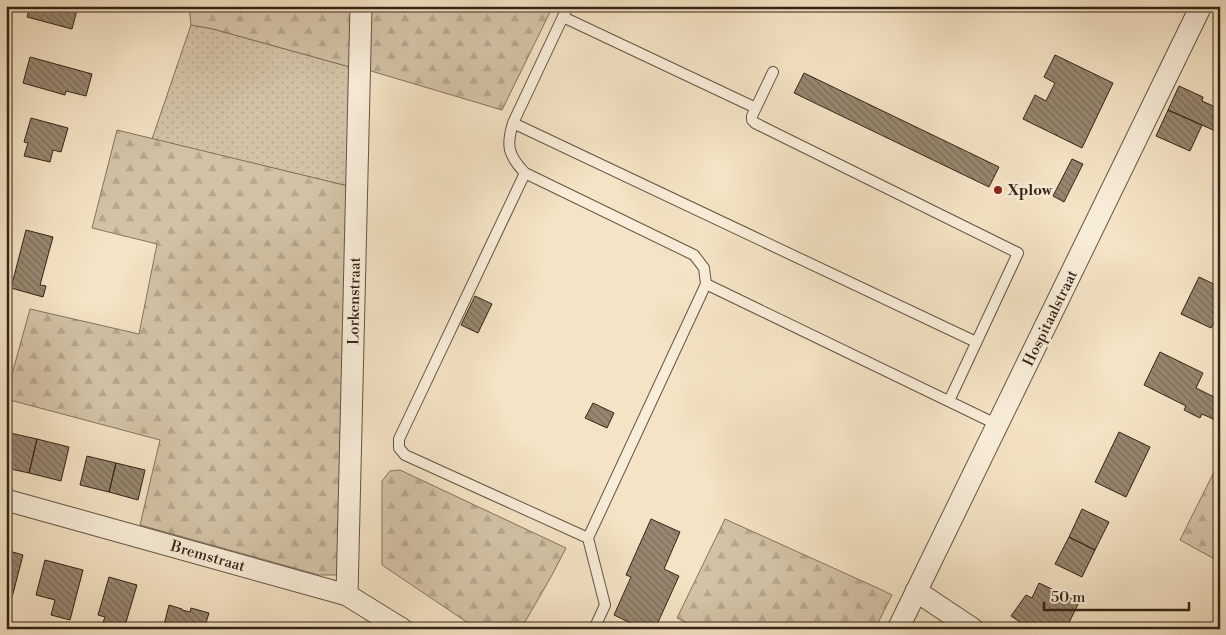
<svg xmlns="http://www.w3.org/2000/svg" width="1226" height="635" font-family="'Libre Bodoni',serif">
<style>
.grass{fill:url(#grass-dots);stroke:#83745e}
.forest{fill:url(#forest-firs);stroke:#83745e}
.building{fill:url(#building-back-hatch);stroke:#332415}
.lines{fill:none;stroke-linecap:round;stroke-linejoin:round}
.lane-casing{stroke:#635441;stroke-width:12}
.street-casing{stroke:#635441;stroke-width:23}
.lane{stroke:#f8edd9;stroke-width:10}
.street{stroke:#f8edd9;stroke-width:21}
.poi-dot{fill:#8f2418;stroke:#f8edd9;stroke-width:2}
.labels{text-anchor:middle;stroke-width:5;stroke-linejoin:round;paint-order:stroke}
.poi-label{font-size:15px;font-weight:bold;fill:#332415;stroke:#f8edd9;text-anchor:start}
.street-label{font-size:15px;fill:#332415;stroke:#f8edd9}
</style>
<defs>
<pattern id="grass-dots" width="8" height="8" patternUnits="userSpaceOnUse" patternTransform="scale(1.25)"><rect width="8" height="8" fill="#d3c3a6"/><path d="M2 2h.1M6 6h.1" fill="none" stroke="#b6a78e" stroke-width="1.8" stroke-linecap="round"/></pattern>
<pattern id="forest-firs" width="22" height="20" patternUnits="userSpaceOnUse" patternTransform="scale(1.25)"><rect width="22" height="20" fill="#d3c3a6"/><path d="M5 1l3.5 6h-7zM16 11l3.5 6h-7z" fill="#b6a78e"/></pattern>
<pattern id="building-back-hatch" width="6" height="6" patternUnits="userSpaceOnUse" patternTransform="scale(1.25)"><rect width="6" height="6" fill="#978770"/><path d="M-1 5l2 2M0 0l6 6M5-1l2 2" fill="none" stroke="#7c6e5b"/></pattern>
</defs>
<rect width="100%" height="100%" fill="#f4e3c4"/>
<filter id="stains"><feTurbulence type="fractalNoise" baseFrequency=".004" numOctaves="4"/><feColorMatrix values="0 0 0 0 .2 0 0 0 0 .09 0 0 0 0 .02 0 0 0 .5 -.17"/></filter>
<radialGradient id="worn" r=".72"><stop offset=".6" stop-color="#630" stop-opacity="0"/><stop offset="1" stop-color="#630" stop-opacity=".3"/></radialGradient>
<path class="grass" d="M191 25 213 29 350 67 352 187 152 139Z"/>
<path class="forest" d="M189 6H553L502 110 371 71 350 67 213 29 191 25Z
M117 130 352 187 340 575H319L140 525 160 440 6 399V396L30 309 139 334 157 244 92 228Z
M1217 466 1220 467V562L1180 540Z
M400 470 566 548 552 575 521 629H477L382 565V481L390 471Z
M725 519 882 590 892 595 875 629H699L677 618Z"/>
<path class="building" d="M30 6H78L72 29 27 17Z
M1055 55 1113 83 1082 148 1023 119 1035 95 1046 101 1055 83 1044 77Z
M30 57 92 74 86 96 66 91 65 95 23 83Z
M804 73 999 167 989 187 794 93Z
M1179 86 1203 97 1202 101 1220 109V133L1168 110Z
M1168 110 1202 125 1190 151 1156 136Z
M31 118 68 128 61 152 53 150 50 162 24 156 28 143 24 142Z
M1072 159 1083 164 1064 202 1053 196Z
M26 230 53 237 40 285 46 286 43 297 11 288Z
M1199 277 1220 287V311L1211 328 1181 314Z
M475 296 492 304 478 333 461 325Z
M1160 352 1203 373 1196 388 1220 400V422L1202 414 1200 418 1184 410 1186 406 1144 385Z
M593 403 614 413 607 428 585 418Z
M6 432 37 439 29 473 6 468Z
M1119 432 1150 447 1126 497 1095 482Z
M37 439 69 447 61 481 29 473Z
M87 456 116 463 109 492 80 485Z
M116 463 145 470 138 500 109 492Z
M1082 509 1109 522 1095 550 1069 537Z
M651 519 680 532 664 569 679 576 655 629H643L614 615 631 577 626 575Z
M1069 537 1095 550 1082 577 1055 564Z
M6 550 23 555 10 605 6 604Z
M45 560 83 570 70 620 51 615 55 600 36 595Z
M109 577 137 585 124 629 101 628 105 617 98 615Z
M1039 583 1079 602 1066 629H1041L1037 627 1035 629H1023L1018 626 1020 622 1011 616 1026 595 1032 598Z
M169 605 182 609V610L190 612 191 608 209 613 204 629H163Z"/>
<g class="lines">
<g class="lane-casing">
<path id="lane" d="M568 6 513 123C506 146 508 155 525 173L694 255 704 268 706 284 588 538
M563 17 756 108
M773 72 752 116V120L755 123 1018 253 949 401
M513 123 976 342
M525 173 399 439V448L405 455 588 538 605 605 594 629
M706 284 998 425"/>
</g>
<g class="street-casing">
<path id="street" d="M6 500 347 595 402 629
M916 591 973 629
M347 595 361 6
M898 629 1201 6"/>
</g>
<use href="#lane" class="lane"/>
<use href="#street" class="street"/>
</g>
<circle class="poi-dot" cx="998" cy="190" r="5"/>
<g class="labels">
<g class="poi-label">
<text x="1008" y="195">Xplow</text>
</g>
<g class="street-label">
<text transform="translate(354 301) rotate(-89)" y="5">Lorkenstraat</text>
<text transform="translate(1050 318) rotate(-64)" y="5">Hospitaalstraat</text>
<text transform="translate(208 556) rotate(16)" y="5">Bremstraat</text>
</g>
</g>
<rect width="1226" height="635" fill="none" stroke="#f4e3c4" stroke-width="25"/>
<rect x="8" y="8" width="1211" height="620" fill="none" stroke="#332415" stroke-width="2.5"/>
<rect x="12" y="12" width="1201" height="610" fill="none" stroke="#332415"/>
<path d="M1044 602v8h145v-8" fill="none" stroke="#332415" stroke-width="2.5"/>
<text x="1051" y="602" font-size="15" fill="#332415" stroke="#f8edd9" stroke-width="4" paint-order="stroke">50 m</text>
<rect width="100%" height="100%" filter="url(#stains)"/>
<rect width="100%" height="100%" fill="url(#worn)"/>
</svg>
